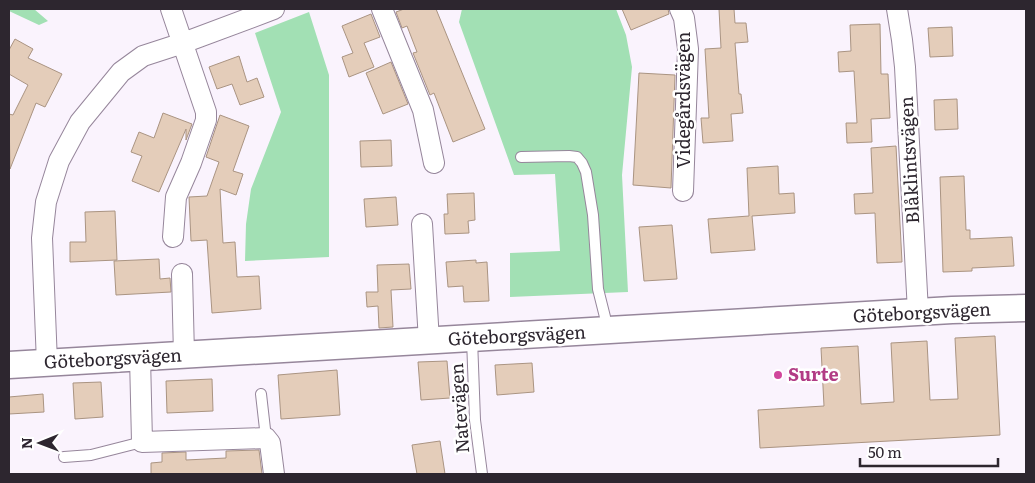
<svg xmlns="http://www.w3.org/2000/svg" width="1035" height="483" font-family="Literata,serif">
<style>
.green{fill:#a2e0b4}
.building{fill:#e4cdba;stroke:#aa9482}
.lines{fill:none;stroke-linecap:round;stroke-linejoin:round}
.service-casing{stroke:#96869b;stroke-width:12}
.minor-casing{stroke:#96869b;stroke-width:22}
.tertiary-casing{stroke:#96869b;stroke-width:29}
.service{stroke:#fff;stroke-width:10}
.minor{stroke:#fff;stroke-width:20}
.tertiary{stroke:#fff;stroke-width:26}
.hotel-dot{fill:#d1479c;stroke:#fff;stroke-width:2}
.labels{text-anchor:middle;stroke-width:5;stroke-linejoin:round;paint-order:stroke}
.street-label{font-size:18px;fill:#2d262f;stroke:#fff}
.hotel-label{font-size:18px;font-weight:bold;fill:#b23c85;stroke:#fff;text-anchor:start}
</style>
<rect width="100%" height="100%" fill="#faf3fd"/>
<path class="green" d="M9 9H34L48 21 39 25 9 11Z
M462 9H616L626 35 632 67 622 175 628 292 510 297V253L560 251 555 174 514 175 459 22Z
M309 12 329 75V257L245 261 246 224 251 189 281 112 255 33Z"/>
<path class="building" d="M404 9H436L485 129 453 142 434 93 430 95 413 53 417 52 407 26 402 28 396 12Z
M622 9H668L669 14 631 30Z
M719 9H734L735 23H746L748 42 735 43 739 94H741L743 113 731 114 733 141 703 143 701 118H709L705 49 721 48Z
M371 14 380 37 364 43 374 67 349 77 342 57 353 53 342 26Z
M880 24 881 74H888L890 118 871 119 872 142 847 143 846 123H857L854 71 839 72 838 52 851 51 850 25Z
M952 27 953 56 930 57 928 28Z
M15 39 33 49 28 58 62 74 45 107 36 103 10 169 9 114 13 115 28 85 9 74V50Z
M239 56 247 82 257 78 264 97 240 105 232 84 217 89 209 67Z
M391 62 408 104 383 114 366 73Z
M639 73 675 75 671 188 633 185Z
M957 99 958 129 935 130 934 100Z
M163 113 192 124 186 140V129L159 192 132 181 142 156 131 152 139 132 154 138Z
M220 115 249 126 233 171 243 174 236 195 220 189 223 243 235 242 237 277 259 276 261 309 212 313 207 240 191 241 189 197 207 196 219 162 206 157Z
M391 140 392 166 361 167 360 141Z
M896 146 902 262 877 263 875 213 855 214 854 194 873 193 871 148Z
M778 166 779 194 794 193 795 213 752 216 755 250 711 253 708 219 749 216 747 168Z
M964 176 966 230H970V239L1012 237 1014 266 972 268V271L943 272 940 177Z
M474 193 475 220 468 221 469 233 445 234 444 214H448L447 194Z
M396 197 398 225 366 227 364 199Z
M115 211 117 260 70 262V242H86L85 212Z
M672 225 677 279 644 281 639 227Z
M159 259 160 279 170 278 171 292 116 295 114 261Z
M476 260V263L487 262 489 301 464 302 463 286 448 287 446 262Z
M409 264 411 289 391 290 393 327 379 328 378 306 367 307 366 292H378L377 265Z
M995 336 1000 435 760 448 758 410 824 406 821 348 858 346 861 404 894 402 891 343 927 341 930 400 958 399 955 338Z
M447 361 450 398 421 400 418 362Z
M532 363 534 392 497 395 495 365Z
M337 370 340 415 281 419 278 375Z
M212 379 213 411 167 413 166 381Z
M101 382 103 417 75 419 73 383Z
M43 394 44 412 9 414V397Z
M440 441 445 474H417L412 445Z
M259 450 262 474H151V463L162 462V453L186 452V460L226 458V451Z"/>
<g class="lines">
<g class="service-casing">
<path id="service" d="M521 157 569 156 577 157 582 163 586 172 593 215 598 289 605 317 606 330
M472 339 475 420 482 474
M261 394 266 438
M64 457 91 455 142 442"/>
</g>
<g class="minor-casing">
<path id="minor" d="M171 9 206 112V120L191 163 176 197 173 237
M382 9 423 110 434 163
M680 9 684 18 688 49 683 191
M897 9 902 40 905 67 918 312
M422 224 429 341
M182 274 184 355
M140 357 142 442 266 438 270 443 274 474
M47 363 42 238 46 202 59 161 80 122 121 72 143 56 183 43 274 9"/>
</g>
<g class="tertiary-casing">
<path id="tertiary" d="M9 365 952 310 1026 308"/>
</g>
<use href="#service" class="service"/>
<use href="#minor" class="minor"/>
<use href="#tertiary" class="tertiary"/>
</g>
<circle class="hotel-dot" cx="778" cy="375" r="5"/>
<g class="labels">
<g class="street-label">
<text transform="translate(684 100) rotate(-90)" y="6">Videgårdsvägen</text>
<text transform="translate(910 160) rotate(-93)" y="6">Blåklintsvägen</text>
<text transform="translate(922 313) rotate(-3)" y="6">Göteborgsvägen</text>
<text transform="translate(517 336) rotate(-3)" y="6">Göteborgsvägen</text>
<text transform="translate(113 359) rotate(-3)" y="6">Göteborgsvägen</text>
<text transform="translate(460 408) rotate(-94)" y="6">Natevägen</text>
</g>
<g class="hotel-label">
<text x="788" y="381">Surte</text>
</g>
</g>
<rect width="1035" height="483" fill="none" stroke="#2d262f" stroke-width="20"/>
<g transform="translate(40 443) rotate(269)" stroke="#ffffff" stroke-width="4" paint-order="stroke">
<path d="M0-4L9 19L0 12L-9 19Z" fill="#2d262f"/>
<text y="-8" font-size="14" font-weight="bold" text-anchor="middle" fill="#2d262f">N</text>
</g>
<path d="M860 458v8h138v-8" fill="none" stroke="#2d262f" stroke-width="2.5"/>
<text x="868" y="458" font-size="15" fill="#2d262f" stroke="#ffffff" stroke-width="4" paint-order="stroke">50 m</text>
</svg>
